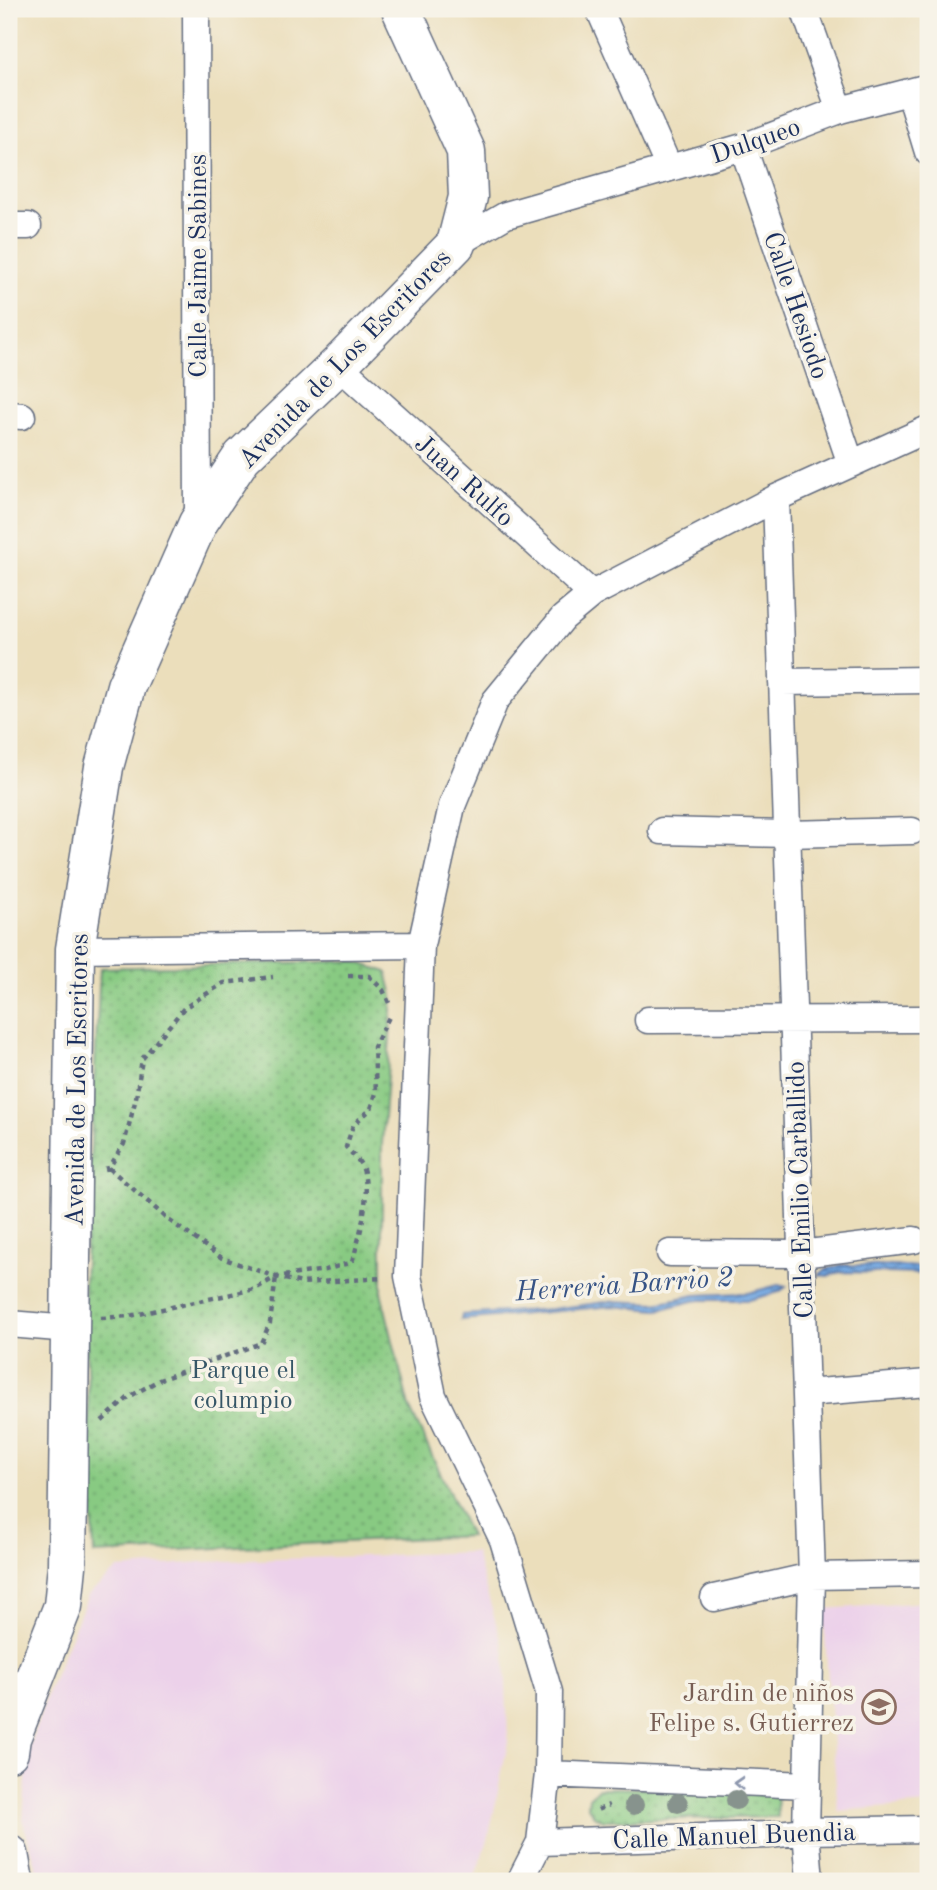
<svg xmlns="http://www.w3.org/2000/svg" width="937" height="1890" font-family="'Old Standard TT',serif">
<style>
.built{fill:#ecd1ea}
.park{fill:url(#park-dots);stroke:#527c70;stroke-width:2}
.water{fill:url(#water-waves);stroke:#486ca0;stroke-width:2}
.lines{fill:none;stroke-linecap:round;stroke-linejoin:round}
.minor-casing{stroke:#646c7f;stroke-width:29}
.secondary-casing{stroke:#646c7f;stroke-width:41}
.path{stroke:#646c7f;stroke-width:4.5;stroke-dasharray:5 5;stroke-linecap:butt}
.minor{stroke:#fff;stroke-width:26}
.secondary{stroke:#fff;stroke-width:38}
.tree{fill:#87938d}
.oneway{stroke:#8d97ae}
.labels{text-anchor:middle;stroke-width:7;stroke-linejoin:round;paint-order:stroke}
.street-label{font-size:26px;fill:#1b2f5e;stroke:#f7f3e8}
.park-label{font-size:26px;fill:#365667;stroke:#f7f3e8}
.education-label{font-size:26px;fill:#785e54;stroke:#f7f3e8;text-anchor:end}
.water-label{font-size:28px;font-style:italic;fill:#365385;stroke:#f7f3e8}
</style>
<defs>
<pattern id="park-dots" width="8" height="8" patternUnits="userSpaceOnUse" patternTransform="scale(1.75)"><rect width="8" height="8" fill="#88ca82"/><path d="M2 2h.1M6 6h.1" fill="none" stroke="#6ea46e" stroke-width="1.8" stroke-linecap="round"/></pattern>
<pattern id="water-waves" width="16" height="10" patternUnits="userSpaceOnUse" patternTransform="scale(1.75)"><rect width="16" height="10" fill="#75a8e1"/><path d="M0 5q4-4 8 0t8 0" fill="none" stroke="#5f89ba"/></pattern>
</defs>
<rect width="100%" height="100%" fill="#f7f3e8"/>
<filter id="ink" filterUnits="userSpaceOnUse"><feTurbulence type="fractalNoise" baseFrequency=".0143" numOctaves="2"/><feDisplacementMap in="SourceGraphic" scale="14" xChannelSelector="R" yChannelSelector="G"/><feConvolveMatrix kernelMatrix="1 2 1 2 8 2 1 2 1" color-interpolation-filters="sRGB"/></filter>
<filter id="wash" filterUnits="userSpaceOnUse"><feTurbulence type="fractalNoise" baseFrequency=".00686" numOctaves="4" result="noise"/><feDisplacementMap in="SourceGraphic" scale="28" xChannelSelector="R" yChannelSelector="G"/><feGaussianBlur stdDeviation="1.57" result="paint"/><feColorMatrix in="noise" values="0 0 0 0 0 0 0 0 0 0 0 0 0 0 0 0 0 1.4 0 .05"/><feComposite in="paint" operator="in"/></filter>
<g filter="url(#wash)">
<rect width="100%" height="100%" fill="#ebdebb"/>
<path class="built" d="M475 1552 505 1654 508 1742 488 1840 473 1881H41L23 1822 28 1753 49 1689 88 1595 118 1569 201 1562Z
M928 1602V1804L838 1811 823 1609Z"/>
<path class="park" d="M353 961 387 972 393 996 382 1144V1296L409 1407 470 1536 94 1554 84 1282 100 968Z
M599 1788 777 1790 778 1817 605 1820 595 1817 588 1807 589 1797Z"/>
<path class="water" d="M841 1265 928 1267V1274L840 1272 828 1276 819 1275 825 1270Z
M778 1285 786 1287 779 1292 749 1300H697L658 1310 613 1306 461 1320 462 1315 551 1309 613 1301 656 1303 696 1295 748 1293Z"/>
</g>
<g filter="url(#ink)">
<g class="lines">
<g class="minor-casing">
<path id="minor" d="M196 9 198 521
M599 9 669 168
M804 9 840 110
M910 93 928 152
M743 147 851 464
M9 226H28
M456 244 506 215 743 147 840 110 928 87
M338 365 592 594
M9 415 22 416
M776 498 812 1576 806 1831 810 1881
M782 682 928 680
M662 831 787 834 912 831
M75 949 421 945
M648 1020 928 1019
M670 1253 801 1254 914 1240
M9 1324 70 1329
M806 1393 928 1383
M714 1598 812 1576 928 1574
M548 1774 807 1785
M540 1842 768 1835 806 1831 928 1829
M520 1881 540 1842 548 1774 549 1692 503 1540 433 1396 408 1276 421 945 452 806 495 701 563 618 592 594 776 498 928 429"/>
</g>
<g class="secondary-casing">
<path id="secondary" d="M9 1752 11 1738 63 1606 67 1566 75 949 104 767 126 686 198 523 242 457 338 365 456 244 468 197 466 151 401 9
M9 1854 14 1881"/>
</g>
<path class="path" d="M348 976H369L383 990 390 1005
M109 1168 170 1221 222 1258 276 1277 325 1270 352 1262C360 1237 371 1195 363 1169 360 1161 351 1153 346 1147L353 1125 371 1109 376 1093 374 1047 389 1017
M105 1169 109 1168 124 1144 136 1098 142 1059 184 1008 224 983 273 977
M101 1318 130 1316 255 1289 276 1277 302 1283 383 1278
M102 1421 129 1397 159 1380 261 1343 270 1323 276 1277
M598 1810 609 1805"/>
<use href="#minor" class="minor"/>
<use href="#secondary" class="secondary"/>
</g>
<g class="tree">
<circle cx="736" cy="1800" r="10"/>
<circle cx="678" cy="1803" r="10"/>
<circle cx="634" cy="1805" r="10"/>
</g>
<defs><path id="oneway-chevron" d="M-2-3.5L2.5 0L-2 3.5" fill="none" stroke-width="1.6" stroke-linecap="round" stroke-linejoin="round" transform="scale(1.75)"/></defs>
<use class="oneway" href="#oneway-chevron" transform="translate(739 1783) rotate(-177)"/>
</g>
<defs>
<g id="school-ring" transform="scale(1.75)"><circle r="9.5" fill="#f7f3e8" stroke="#8d6e63" stroke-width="1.5"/><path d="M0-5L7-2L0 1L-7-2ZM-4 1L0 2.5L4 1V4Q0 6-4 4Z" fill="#8d6e63"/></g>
</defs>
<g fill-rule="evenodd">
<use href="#school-ring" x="879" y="1707"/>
</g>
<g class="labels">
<g class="street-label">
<text transform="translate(755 140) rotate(-19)" y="9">Dulqueo</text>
<text transform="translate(197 266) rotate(-90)" y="9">Calle Jaime Sabines</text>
<text transform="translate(797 305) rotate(71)" y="9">Calle Hesiodo</text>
<text transform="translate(344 358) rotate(-46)" y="9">Avenida de Los Escritores</text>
<text transform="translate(465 480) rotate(42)" y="9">Juan Rulfo</text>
<text transform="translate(76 1080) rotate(-89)" y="9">Avenida de Los Escritores</text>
<text transform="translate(799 1190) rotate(-92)" y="9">Calle Emilio Carballido</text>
<text transform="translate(734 1835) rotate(-2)" y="9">Calle Manuel Buendia</text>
</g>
<g class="park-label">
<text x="243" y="1378">Parque el<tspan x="243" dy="30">columpio</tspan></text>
</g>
<g class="education-label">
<text x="854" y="1701">Jardin de niños<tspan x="854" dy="30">Felipe s. Gutierrez</tspan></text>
</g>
<g class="water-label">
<text transform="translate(624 1283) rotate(-4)" y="10">Herreria Barrio 2</text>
</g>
</g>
<rect width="937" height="1890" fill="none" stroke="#f7f3e8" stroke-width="35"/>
</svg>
